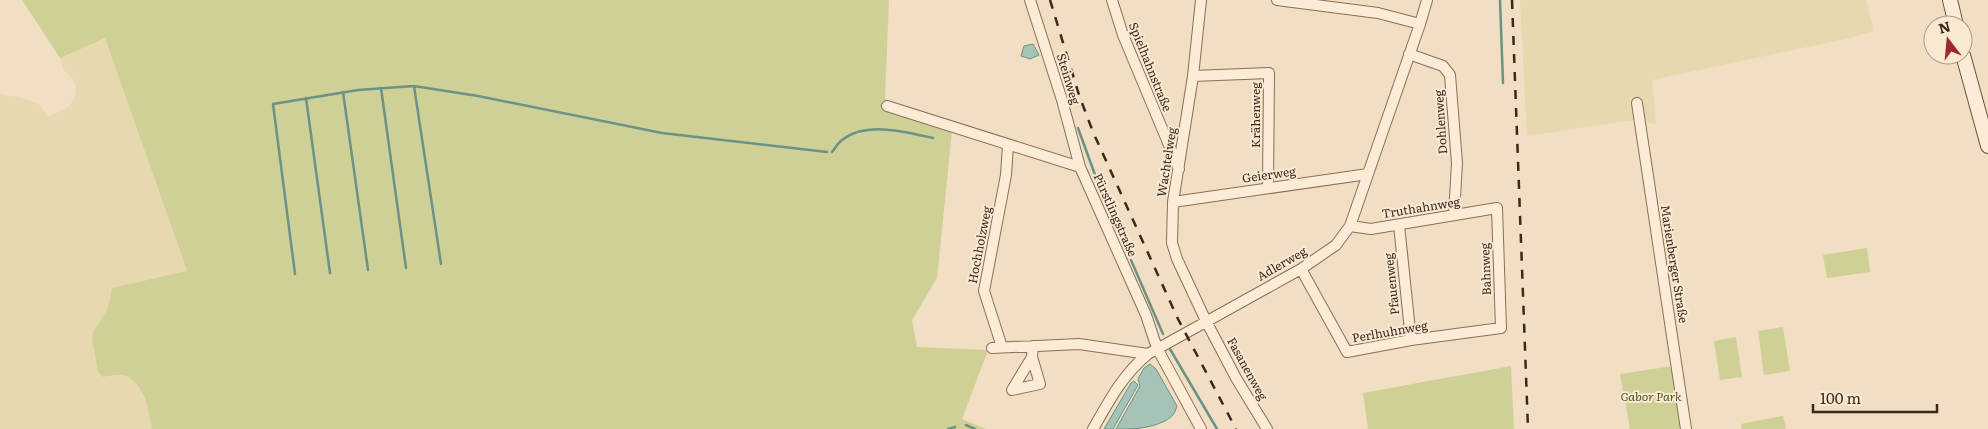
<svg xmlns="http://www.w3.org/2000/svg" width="1988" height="429" font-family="Literata,serif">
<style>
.farmland{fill:#e7d8b0}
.green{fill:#cfd096}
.water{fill:#a6c3b7;stroke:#6b9385}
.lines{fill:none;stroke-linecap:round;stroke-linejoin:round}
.stream{stroke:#6b9385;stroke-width:2.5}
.minor-casing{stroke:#8c6e59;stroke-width:12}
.secondary-casing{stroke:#6e4f3c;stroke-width:16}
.minor{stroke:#fbecd7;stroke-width:10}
.secondary{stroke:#fbecd7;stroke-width:14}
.rail{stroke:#3b291e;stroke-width:2.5;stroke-dasharray:9 9;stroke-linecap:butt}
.labels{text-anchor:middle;stroke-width:4;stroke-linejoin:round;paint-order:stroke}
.street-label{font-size:12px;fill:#3b291e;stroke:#f8e9d3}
.park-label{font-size:12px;font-style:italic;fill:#515923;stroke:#f8e9d3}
</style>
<rect width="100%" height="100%" fill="#f1dec3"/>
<path class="farmland" d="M1520 0H1866L1874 31 1850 38 1652 80 1656 124 1633 120 1527 136Z
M105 37 187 272 112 288 108 308 93 332 103 377 121 375 133 379 140 387 150 414 152 429H0V94L23 98 40 105 48 117 61 111 69 106 75 98 76 89 73 79 64 70 60 58Z"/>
<path class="green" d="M22 0H889L885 97 892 113 952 131 937 278 912 320 917 347 988 350 962 419 986 429H152C149 411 143 375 119 375 114 375 108 376 103 377L98 371 92 339 93 332 108 308 112 288 187 271 105 38 60 58Z
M1867 248 1870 272 1827 278 1823 255Z
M1783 327 1790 371 1764 375 1758 331Z
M1736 337 1742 377 1720 380 1714 341Z
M1511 366 1514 429H1368L1363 393Z
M1673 366 1682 429H1630L1620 374Z
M1783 416 1786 429H1742L1741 424Z"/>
<path class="water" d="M1033 44 1039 55 1030 59 1021 56 1024 46Z
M1150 364 1156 369 1177 406C1175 414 1172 417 1165 421 1147 429 1136 429 1116 429L1140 386 1138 379 1144 368Z
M1134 381 1138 385 1113 429H1104L1131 383Z"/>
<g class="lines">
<path class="stream" d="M1500 0 1503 83
M414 86 441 264
M381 88 406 268
M343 92 368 270
M306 98 330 273
M1078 128 1102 194
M832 152C835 148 838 143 842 140 866 121 906 132 933 138
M1131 260 1163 334
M295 274 273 104 358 90 414 86 478 96 662 133 827 152
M1170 349 1217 429
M966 425 975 429
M948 429 955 427"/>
<g class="minor-casing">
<path id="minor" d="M1030 0 1062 100 1080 167 1146 315 1157 348 1201 429
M1112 0 1123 35 1179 169
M1201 0 1193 76 1173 202 1172 243 1177 259 1206 321 1236 378 1267 429
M1277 0 1378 13 1420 24
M1409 54 1443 66 1450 75 1457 163 1454 215
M1193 76 1269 73 1268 188
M1637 103 1686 429
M887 106 1080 167
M1173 202 1368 174
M1399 225 1411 340
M1301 269 1347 352 1411 340 1501 328 1497 208 1371 229 1350 226
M1002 347 984 291 1006 175 1008 145
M992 348 1079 344 1148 354 1301 269 1336 245 1350 226 1420 24 1427 0
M1032 357 1012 390 1040 384 1032 357 1033 346
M1093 429C1109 401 1123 374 1148 354"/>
</g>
<g class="secondary-casing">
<path id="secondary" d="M1950 0 1956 25
M1963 55 1988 146"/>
</g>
<use href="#minor" class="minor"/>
<use href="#secondary" class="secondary"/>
<path class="rail" d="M1050 0 1079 95 1093 132 1178 319 1236 429
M1512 0 1528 429"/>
</g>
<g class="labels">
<g class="street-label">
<text transform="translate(1150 67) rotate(68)" y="4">Spielhahnstraße</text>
<text transform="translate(1068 79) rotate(73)" y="4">Steinweg</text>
<text transform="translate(1256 115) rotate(-90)" y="4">Krähenweg</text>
<text transform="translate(1441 122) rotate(-94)" y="4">Dohlenweg</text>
<text transform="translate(1167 162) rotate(-81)" y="4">Wachtelweg</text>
<text transform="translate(1269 175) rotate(-8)" y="4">Geierweg</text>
<text transform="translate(1421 208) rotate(-9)" y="4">Truthahnweg</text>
<text transform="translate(1115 215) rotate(66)" y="4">Pürstlingstraße</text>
<text transform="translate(980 245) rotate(-79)" y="4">Hochholzweg</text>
<text transform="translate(1282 264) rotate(-30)" y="4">Adlerweg</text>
<text transform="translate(1674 264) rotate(81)" y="4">Marienberger Straße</text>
<text transform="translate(1486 269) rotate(-92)" y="4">Bahnweg</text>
<text transform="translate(1392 284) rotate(-96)" y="4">Pfauenweg</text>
<text transform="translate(1390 332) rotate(-10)" y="4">Perlhuhnweg</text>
<text transform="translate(1247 369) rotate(61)" y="4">Fasanenweg</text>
</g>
<g class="park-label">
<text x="1651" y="401">Gabor Park</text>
</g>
</g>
<g transform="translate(1948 40) rotate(344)"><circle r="24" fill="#f8e9d3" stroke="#ac9c8b"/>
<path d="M0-4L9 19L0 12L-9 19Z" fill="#9f2533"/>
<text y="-8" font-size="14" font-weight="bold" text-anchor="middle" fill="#3b291e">N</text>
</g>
<path d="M1813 404v8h124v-8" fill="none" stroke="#3b291e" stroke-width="2.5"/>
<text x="1820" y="404" font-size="15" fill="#3b291e" stroke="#f8e9d3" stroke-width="4" paint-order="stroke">100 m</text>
</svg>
